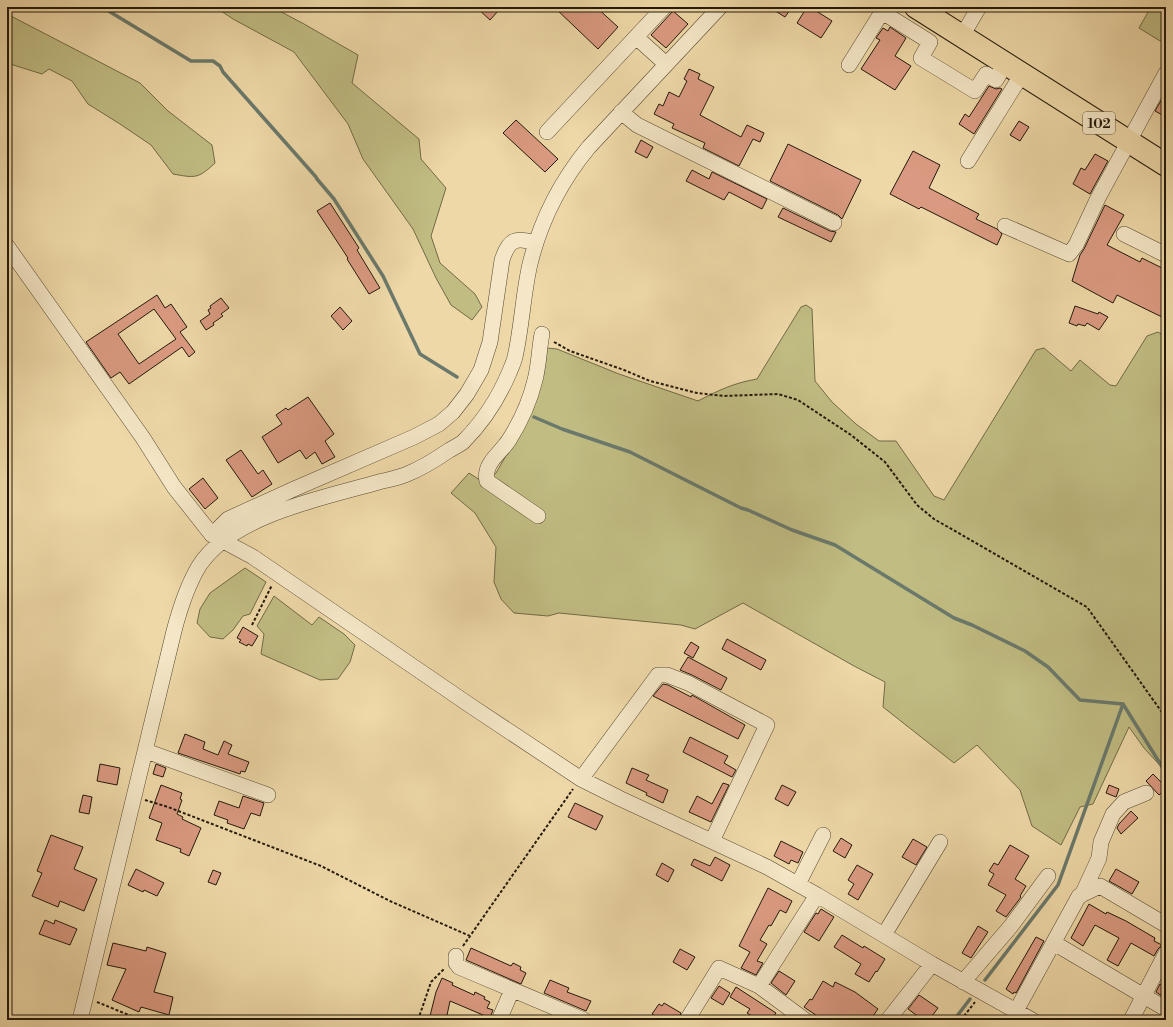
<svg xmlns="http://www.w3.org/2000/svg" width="1173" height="1027" font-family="'Libre Bodoni',serif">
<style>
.green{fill:#c0bc82;stroke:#726a47}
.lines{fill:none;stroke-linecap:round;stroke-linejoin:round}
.stream{stroke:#6a796c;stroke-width:3.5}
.building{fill:#da9a81;stroke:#23190c;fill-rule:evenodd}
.minor-casing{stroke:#564933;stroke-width:16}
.highway-casing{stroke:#23190c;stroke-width:24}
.path{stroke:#23190c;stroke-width:2;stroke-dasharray:3 2;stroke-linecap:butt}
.minor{stroke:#f4e6c6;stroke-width:15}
.highway{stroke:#eed8a7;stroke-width:22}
.labels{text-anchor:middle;stroke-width:3.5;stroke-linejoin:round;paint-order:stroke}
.shield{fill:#f4e6c6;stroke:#625644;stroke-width:1}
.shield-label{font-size:13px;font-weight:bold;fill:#23190c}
</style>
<rect width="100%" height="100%" fill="#eed8a7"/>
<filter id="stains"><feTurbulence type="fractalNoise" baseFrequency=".005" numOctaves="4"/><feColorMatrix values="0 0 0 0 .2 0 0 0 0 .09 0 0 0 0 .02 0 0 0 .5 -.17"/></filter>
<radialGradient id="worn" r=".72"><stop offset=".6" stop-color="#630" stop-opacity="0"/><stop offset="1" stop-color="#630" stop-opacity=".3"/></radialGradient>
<path class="green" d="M215 7H272L304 24 358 55 352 83 419 139 421 159 446 188 431 236 440 263 475 294 482 307 472 320 451 305 436 278 413 229 363 159 348 124 294 52 233 19Z
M1151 7H1166V41H1160L1139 28Z
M7 14 140 83 168 111 212 145 215 163C198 179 195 178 173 174L151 145 120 124 88 104 72 81 49 69 42 74 7 63Z
M806 305 812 309 815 381 832 402 856 424 879 441H896L934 496 944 500 1036 350 1044 348 1071 371 1080 360 1110 385 1116 386 1147 336 1158 332 1166 337V772L1144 748 1129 727 1093 804 1080 807 1061 845 1032 826 1020 790 977 745 954 763 883 707 885 682 854 666 743 603 695 629 681 625 559 613 548 616 514 613 501 599 494 582 496 547 475 513 451 493 469 473 483 482 496 473 534 407 547 348 557 349 619 374 698 401C719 390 734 383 757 379L801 307Z
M245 568 266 582 250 614 243 616 233 630 223 639 210 637 197 623 200 609 210 593Z
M274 596 312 625 319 617 344 634 355 645 350 662 338 679 320 680 261 654 264 634 257 626Z"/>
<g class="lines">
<path class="stream" d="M102 7 191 61H213L220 66 223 72 316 177 317 179 334 199 383 276 420 354 457 377
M534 417 562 429 630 452 741 508 748 510 792 530 835 545 954 618 972 625 1025 651 1048 667 1080 700 1123 704 1166 773
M985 980 1058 885 1123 704
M954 1020 970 999"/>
</g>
<path class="building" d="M476 7H494L498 11 490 20Z
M554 7H596L618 27 598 49Z
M769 7H792L785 17Z
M807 7H810L832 21 821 38 797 23Z
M673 11 688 24 666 48 651 35Z
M890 27 906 38 895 56 911 66 895 90 861 69 880 40 876 38 883 28 888 31Z
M689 69 700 74 698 79 714 87 700 115 741 137 747 125 764 133 760 142 753 139 739 166 703 148 705 143 672 128 674 124 654 114 659 104 663 106 669 92 679 97 687 81 684 79Z
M989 86 996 89 1000 88 1002 89 974 134 959 124 965 114 969 117Z
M1166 92V117L1155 111Z
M516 120 558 159 545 172 503 133Z
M1019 121 1029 127 1020 141 1010 135Z
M641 140 653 147 647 158 635 152Z
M788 144 861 180 842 219 838 215 770 181Z
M913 151 940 165 929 188 979 214 976 219 997 229 1002 234 997 245 921 207 919 209 890 194Z
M1095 154 1108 161 1090 194 1073 184 1081 168 1085 170Z
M692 170 709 179 712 172 767 199 762 209 729 192 724 200 686 181Z
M330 203 359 248 357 250 380 288 369 294 347 259 348 258 317 211Z
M1105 205 1124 215 1107 245 1140 262 1142 258 1166 270V319L1117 295 1113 303 1072 281 1080 255 1084 249Z
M783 208 830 231 836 232 831 242 778 217Z
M157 295 165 308 171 304 187 327 180 332 195 352 189 357 182 347 129 384 120 372 111 378 86 342ZM154 309 176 339 139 364 118 334Z
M221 298 229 308 221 314 223 316 213 323 214 325 206 330 200 321 210 314 208 310 211 308 210 306Z
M1075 306 1098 314 1099 312 1108 317 1099 330 1087 323 1085 326 1078 324 1077 326 1069 323Z
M340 307 352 321 343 330 331 316Z
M308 397 334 434 325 441 335 457 322 464 315 452 306 459 300 450 278 463 262 437 282 424 276 415 286 408 288 410Z
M241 450 258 474 263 470 272 484 252 497 226 460Z
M203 478 218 498 205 509 189 489Z
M243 627 258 636 252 646 248 644 247 646 239 642 241 640 237 638Z
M727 639 766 660 761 670 722 649Z
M691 642 699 647 693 658 684 653Z
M688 657 727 678 721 690 692 675 680 670Z
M663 684 668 685 691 697 692 695 745 725 738 739 653 696Z
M185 734 205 742 203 749 218 755 224 741 232 745 228 754 249 762 245 772 241 771 240 774 178 753Z
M690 737 728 756 724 763 736 770 732 777 683 752Z
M100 764 120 768 117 785 97 781Z
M156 764 166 768 163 777 153 774Z
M632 768 649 775 646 780 668 790 663 803 646 795 647 793 626 783Z
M1153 774 1166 787V789L1159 795 1146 781Z
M723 783 729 785 711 822 689 812 697 796 712 804Z
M161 785 182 793 180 799 182 800 177 814 183 817 182 819 201 828 189 856 180 852 181 849 156 840 162 823 149 818Z
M782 785 796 792 788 806 775 799Z
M1109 785 1119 789 1116 797 1106 793Z
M83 795 92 797 89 814 79 812Z
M243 796 264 803 260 816 251 813 244 829 227 823 228 820 214 815 219 801 239 808Z
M575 803 603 816 596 830 568 817Z
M1131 811 1138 818 1121 834 1117 828 1119 824Z
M51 835 83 847 74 869 97 879 84 911 60 901 58 907 32 896 42 873 37 871Z
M841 838 852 845 845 858 833 851Z
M913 839 927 847 916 865 902 857Z
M781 841 803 852 798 863 791 860 789 864 774 856Z
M1010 845 1029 856 1015 879 1026 886 1020 896 1021 897 1006 917 996 911 1006 895 988 885 994 874 989 871 994 863 998 865Z
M715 857 730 865 722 881 691 865 694 859 710 866Z
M662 863 674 870 668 882 656 875Z
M857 865 873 874 858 900 848 894 854 884 848 880Z
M136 869 164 883 157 896 144 890 143 892 128 885Z
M1116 869 1139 882 1132 894 1109 881Z
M213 870 221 873 216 885 208 882Z
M768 888 792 901 786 913 780 910 771 926 769 925 760 940 767 944 757 961 763 963 756 975 741 968 750 952 739 946Z
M1089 904 1106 914 1107 912 1126 921 1155 938 1154 941 1162 945 1158 949 1154 956 1131 943 1118 966 1107 960 1119 938 1095 925 1083 946 1071 938Z
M821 909 834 917 819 941 804 932 816 913 818 914Z
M45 920 54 924 55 920 77 929 70 945 39 934Z
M978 926 988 932 971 958 962 953Z
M842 935 863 948 864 946 885 959 877 972 876 971 869 982 855 974 861 964 834 947Z
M1036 937 1044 941 1016 993 1014 992 1013 994 1006 989Z
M113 943 146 951 147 947 166 953 154 992 173 997 169 1015 141 1007 139 1012 112 1000 126 969 107 965Z
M471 948 511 966 513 963 521 967 520 970 526 973 521 984 466 960Z
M680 949 695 957 687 970 673 962Z
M779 971 795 981 786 995 771 983Z
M442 978 453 983 452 985 474 995 475 992 485 997 484 999 490 1002 487 1008 493 1010 490 1018 450 1001 446 1020H429L436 992Z
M550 980 569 988 567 992 591 1001 586 1011 544 993Z
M823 981 833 987 835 982 855 992 878 1009 870 1020H823L804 1007 810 999 812 1000Z
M1160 984 1166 987 1162 996 1156 992Z
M719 986 730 993 723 1005 711 998Z
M736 987 776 1013 771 1020H758L747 1013 750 1009 730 997Z
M919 995 938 1008 929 1020H923L908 1009Z
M664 1003 681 1013 678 1020H662L652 1014 659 1004 662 1006Z"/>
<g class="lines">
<g class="minor-casing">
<path id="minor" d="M962 36 979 7
M636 37 666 64
M849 65 882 12 930 42 921 58 975 91 986 74 996 80 1005 64
M621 112 637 125 834 223
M547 132 664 7
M968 161 1022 74
M1005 226 1069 254 1076 245 1098 198 1166 73
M1124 234 1166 255
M7 246 143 438 174 487 212 535 253 557 471 706 581 779 621 799 767 867 817 895 932 964 1032 1020
M538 516 487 481C483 463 501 453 509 440 521 421 530 401 535 380 539 365 539 349 542 334
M212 535 228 519 294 489 414 437 439 424 453 412 467 394 481 370 490 342 502 260C509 239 515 237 536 243
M146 751 268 795
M581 779 658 675H667L688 683 767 725 712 841
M798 884 823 835
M1082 895 1099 858 1101 842 1113 814 1124 802 1146 793
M884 935 940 842
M1054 943 1166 1009
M456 956V963L459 967 584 1020
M963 982 1011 926 1048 876
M759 986 805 1020
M1016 1011 1079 896 1100 886 1166 925
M80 1020 174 631C180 608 187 586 199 566 232 515 323 498 379 482 387 480 397 478 405 475 420 469 435 460 448 451 453 448 459 445 463 442 483 422 498 399 509 373 511 368 514 362 515 357 522 326 523 294 530 264 541 219 560 182 589 147L720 7
M499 1020 512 990
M687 1020 719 968 759 986 817 895
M888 1020 932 964
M1131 1020 1166 953"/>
</g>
<g class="highway-casing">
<path id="highway" d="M916 7 1166 165"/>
</g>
<path class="path" d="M554 342 570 351 624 370 650 381 697 393 724 396 778 394 798 400 851 435 885 462 917 505 934 519 1087 607 1166 718
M252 625 272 585
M145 800 168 807 321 866 390 901 470 936
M463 946 573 789
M97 1002 141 1020
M418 1020 431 982 445 968
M961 1020 975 1002"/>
<use href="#minor" class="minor"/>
<use href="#highway" class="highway"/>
</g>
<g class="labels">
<rect class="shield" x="1083" y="112" width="32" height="22" rx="3"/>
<g class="shield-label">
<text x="1099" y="128">102</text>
</g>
</g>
<rect width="1173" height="1027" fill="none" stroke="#eed8a7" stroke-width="24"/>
<rect x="8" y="8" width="1157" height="1011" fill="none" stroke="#23190c" stroke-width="2"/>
<rect x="12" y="12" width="1149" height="1003" fill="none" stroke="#23190c"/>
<rect width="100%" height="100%" filter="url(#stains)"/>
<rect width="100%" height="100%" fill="url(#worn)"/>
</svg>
